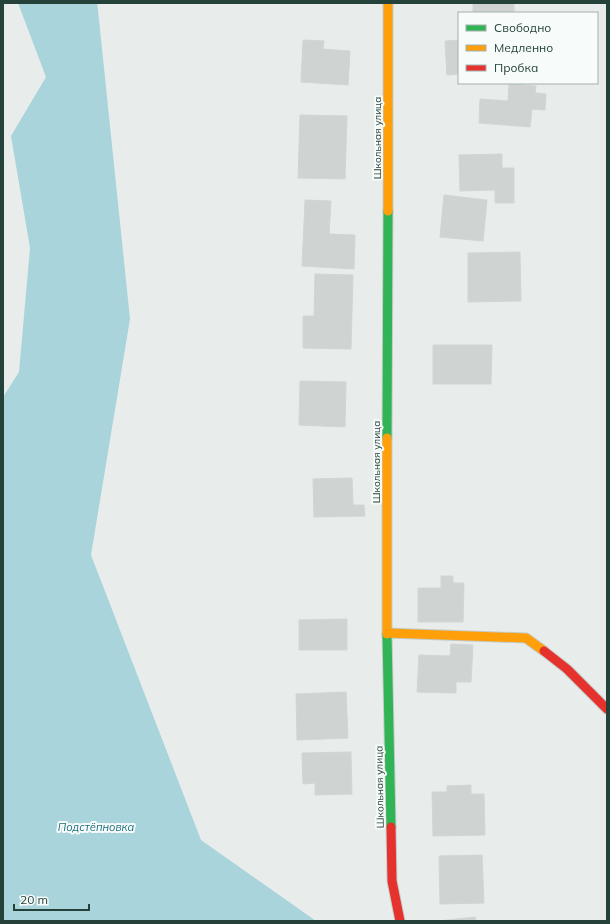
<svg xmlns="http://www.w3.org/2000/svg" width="610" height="924" font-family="Mulish,sans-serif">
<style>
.water{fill:#a9d4db}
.building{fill:#cfd4d2;stroke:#d1d6d4}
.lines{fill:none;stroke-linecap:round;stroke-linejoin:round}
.fast-casing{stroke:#c3cbc8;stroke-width:11}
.slow-casing{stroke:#c3cbc8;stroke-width:11}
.jam-casing{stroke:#c3cbc8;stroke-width:11}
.fast{stroke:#30b455;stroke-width:9}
.slow{stroke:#ff9f0a;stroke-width:9}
.jam{stroke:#e5322d;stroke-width:9}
.labels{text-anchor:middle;stroke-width:4;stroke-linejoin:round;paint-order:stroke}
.street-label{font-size:10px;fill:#24423a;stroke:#f7fbf9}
.water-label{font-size:11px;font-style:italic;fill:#1c6f80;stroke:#f7fbf9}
</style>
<rect width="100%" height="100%" fill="#e8edeb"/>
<path class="water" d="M18 3H97L98 10 130 319 91 555 201 840 316 921H3V397L19 372 30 248 11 136 46 77Z"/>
<path class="building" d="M473 3H514V13H473Z
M303 40 324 41 323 49 350 51 348 85 301 82Z
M459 40V74L447 75 445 41Z
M509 84 536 86 535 93 546 94 545 110 532 109 530 127 479 123 480 99 508 101Z
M300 115 347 116 345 179 298 178Z
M502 154V168H514V203H495V190L460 191 459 155Z
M444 195 487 200 483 241 440 237Z
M305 200 331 201 329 234 355 235 354 269 302 266Z
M520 252 521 301 468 302V253Z
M315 274 353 275 351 349 303 348V316H314Z
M433 345H492L491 384H433Z
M300 381 346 382 345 427 299 425Z
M352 478 353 505H364L365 516 314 517 313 479Z
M441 576H453V583H464L463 622H418V588H441Z
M347 619V650H299V620Z
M451 644 473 645 471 682H456V693L417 692 419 655 450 656Z
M346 692 348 738 297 740 296 694Z
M351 752 352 794 315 795V783L303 784 302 753Z
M471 785V794H484L485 835 433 836 432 792H447V786Z
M482 855 484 903 440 904 439 856Z
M475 917 476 921H439Z"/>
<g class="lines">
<g class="fast-casing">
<path id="fast" d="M387 438 388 211
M387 634 391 827"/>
</g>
<g class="slow-casing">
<path id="slow" d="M388 211V3
M387 633 526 638 544 651
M387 634V438"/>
</g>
<g class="jam-casing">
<path id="jam" d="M544 651 567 669 607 709
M391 827 392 881 400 921"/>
</g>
<use href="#fast" class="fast"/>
<use href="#slow" class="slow"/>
<use href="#jam" class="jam"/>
</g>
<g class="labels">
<g class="street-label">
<text transform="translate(377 138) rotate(-90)" y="4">Школьная улица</text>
<text transform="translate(376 462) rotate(-90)" y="4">Школьная улица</text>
<text transform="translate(379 787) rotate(-91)" y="4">Школьная улица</text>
</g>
<g class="water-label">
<text x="96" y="831">Подстёпновка</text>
</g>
</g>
<rect width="610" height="924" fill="none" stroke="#24423a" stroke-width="8"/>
<rect x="458" y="12" width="140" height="72" fill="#f7fbf9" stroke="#a3b1ad"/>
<rect x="466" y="25" width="20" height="6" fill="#30b455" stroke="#a3b1ad"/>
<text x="494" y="32" font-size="12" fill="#24423a">Свободно</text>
<rect x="466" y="45" width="20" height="6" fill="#ff9f0a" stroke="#a3b1ad"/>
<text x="494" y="52" font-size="12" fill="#24423a">Медленно</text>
<rect x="466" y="65" width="20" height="6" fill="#e5322d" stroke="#a3b1ad"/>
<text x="494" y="72" font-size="12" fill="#24423a">Пробка</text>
<path d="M14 904v6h75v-6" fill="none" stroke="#24423a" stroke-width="2"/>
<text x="20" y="904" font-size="12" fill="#24423a" stroke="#f7fbf9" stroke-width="3" paint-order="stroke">20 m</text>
</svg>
